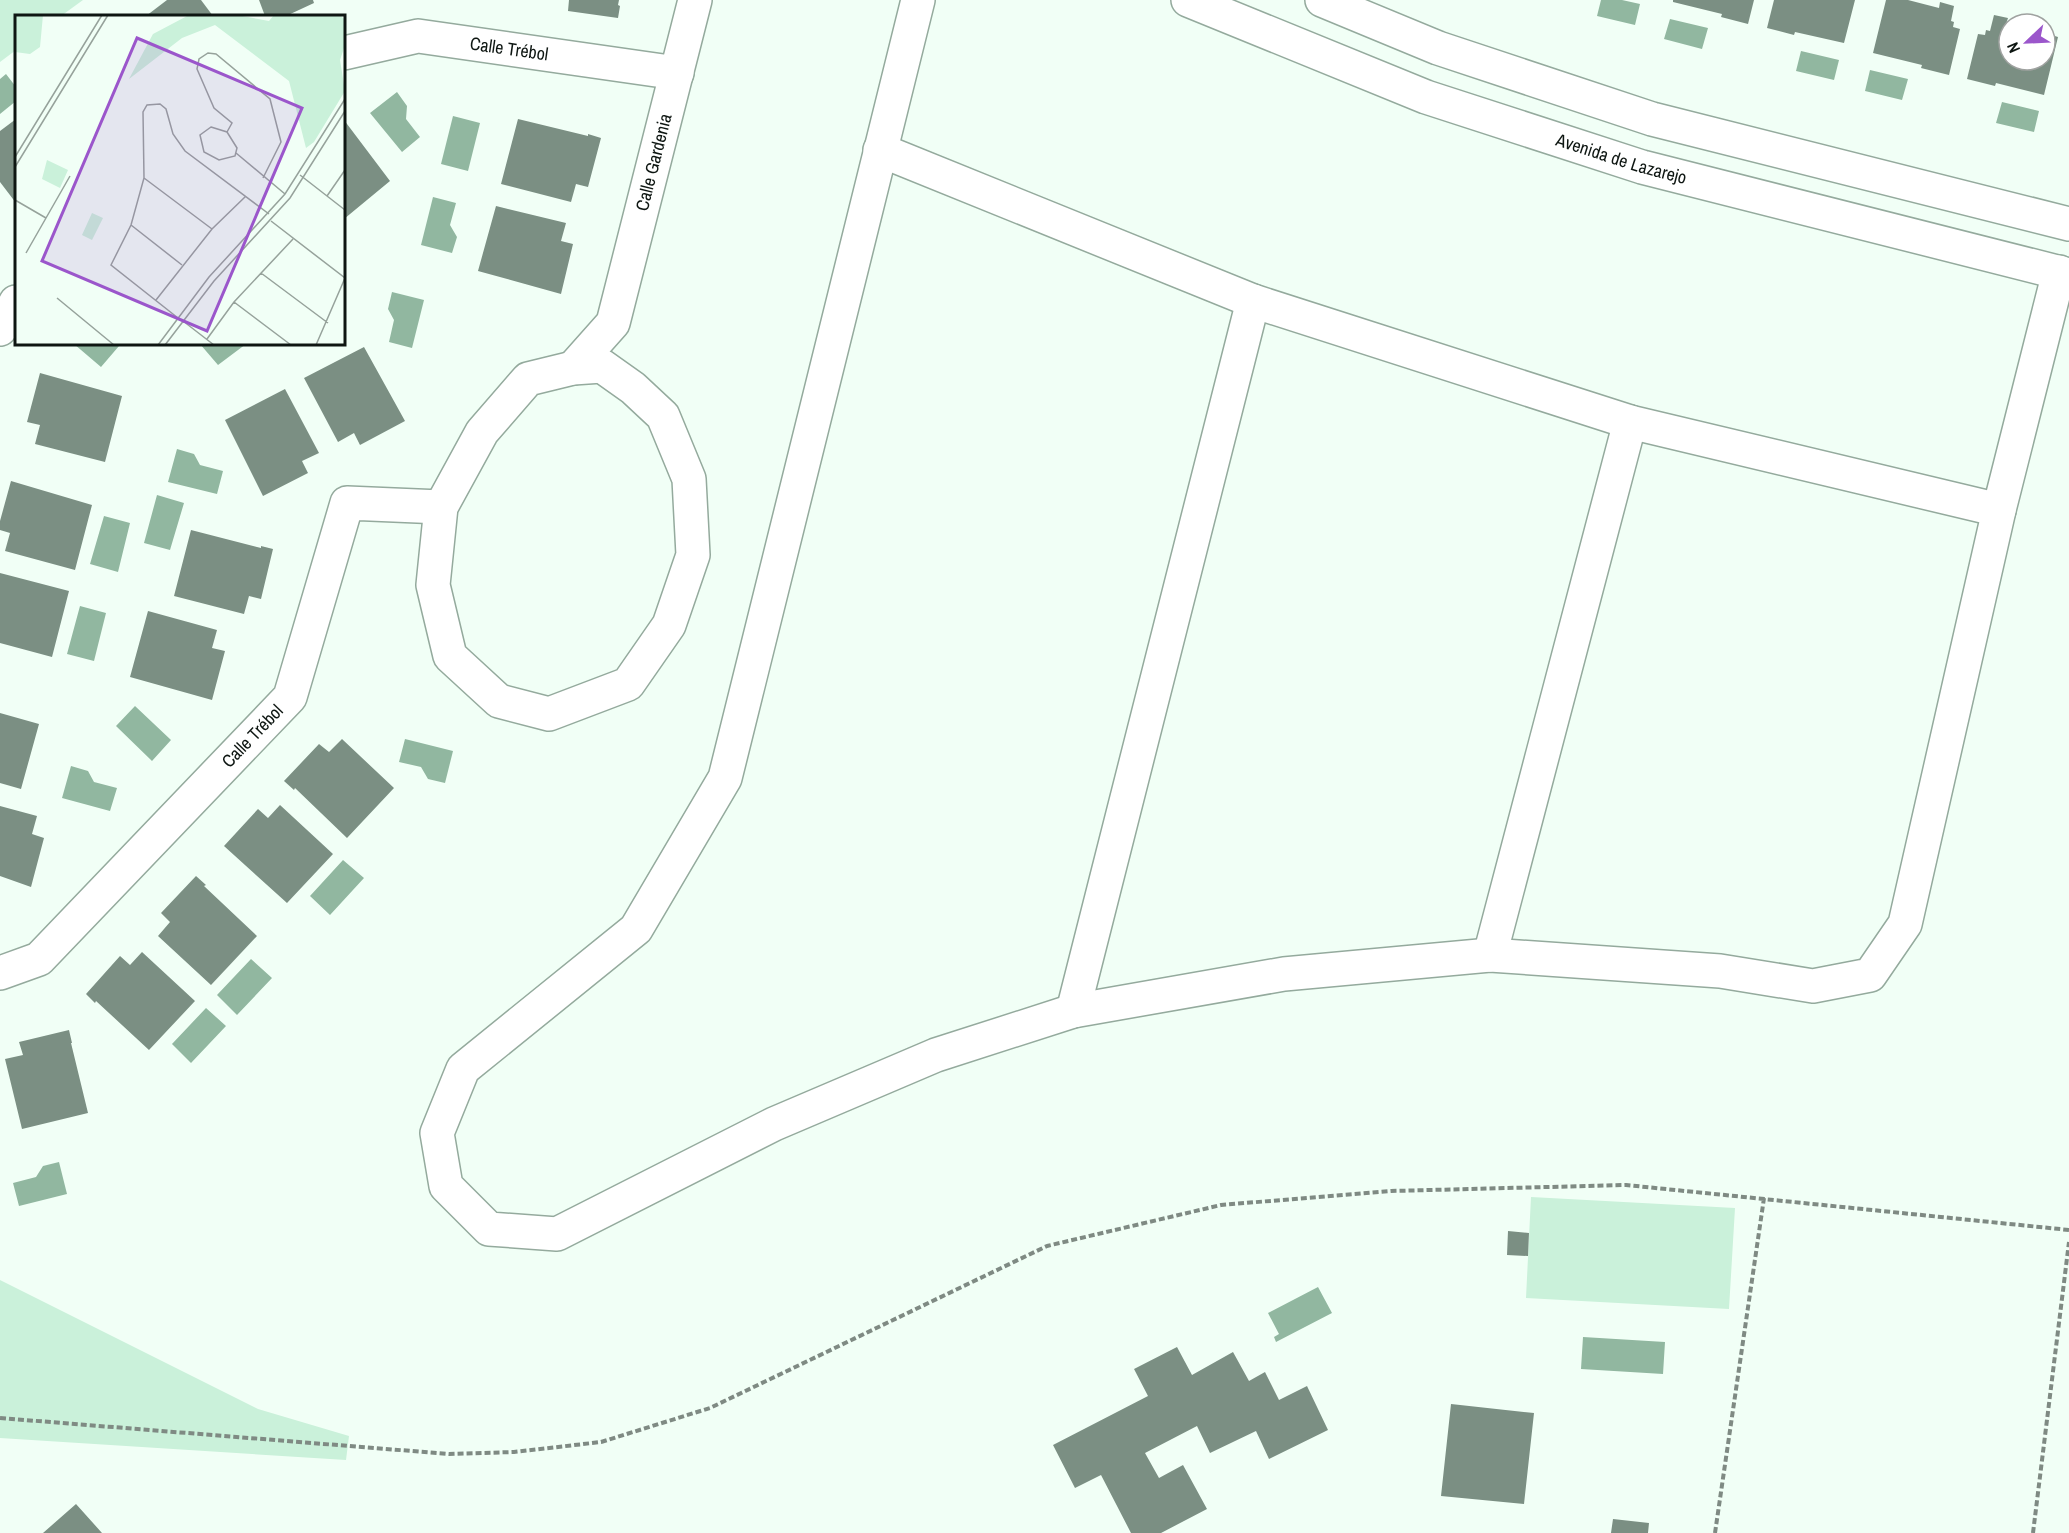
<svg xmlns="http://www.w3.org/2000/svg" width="2069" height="1533" font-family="'Archivo Narrow',sans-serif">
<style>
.green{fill:#caf1da}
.water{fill:#91b7a0}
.building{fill:#7b8f83}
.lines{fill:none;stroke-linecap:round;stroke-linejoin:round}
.street-casing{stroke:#94aa9d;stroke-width:36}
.path{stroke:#7f8a83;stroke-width:4;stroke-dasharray:6 3;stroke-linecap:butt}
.street{stroke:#fff;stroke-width:33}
.labels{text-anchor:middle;stroke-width:4.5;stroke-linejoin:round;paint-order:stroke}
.street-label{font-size:18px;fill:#0e1612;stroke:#fff}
.inset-road{fill:none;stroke:#96a29b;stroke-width:1.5}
.view{fill:#9b56cb;fill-opacity:0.15;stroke:#9b56cb;stroke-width:3}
.inset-edge{fill:none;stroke:#0e1612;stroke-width:3}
</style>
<rect width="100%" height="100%" fill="#f1fff6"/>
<path class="green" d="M0 0H83L61 16H16V50L0 62Z
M1531 1197 1735 1208 1729 1309 1526 1298Z
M0 1280 258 1409 349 1436 346 1460 0 1438Z"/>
<path class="water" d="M1601 0H1622L1640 4 1635 25 1597 16Z
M1670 19 1708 28 1702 49 1664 39Z
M1801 51 1839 60 1834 80 1796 71Z
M1870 70 1908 79 1902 100 1865 91Z
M6 74 16 87V101L0 114V79Z
M397 92 407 106 406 119 420 137 402 152 370 113Z
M2002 102 2039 111 2034 132 1996 123Z
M453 116 480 123 468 171 441 164Z
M433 197 456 203 450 225 457 237 452 253 421 245Z
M392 292 424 300 412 348 389 342 394 320 388 309Z
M74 344H116L119 346 101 367Z
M200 344H246L218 365Z
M177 449 194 454 200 465 223 471 217 494 168 482Z
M157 495 184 503 170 550 144 543Z
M104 516 130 523 118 572 90 564Z
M80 606 106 613 94 661 67 654Z
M135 706 171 740 152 761 116 726Z
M405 739 453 751 445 783 428 779 421 767 399 762Z
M71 766 88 771 94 782 117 788 110 811 62 798Z
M343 860 364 878 330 915 310 896Z
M251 959 272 978 237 1015 217 995Z
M206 1008 226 1026 191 1063 172 1044Z
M59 1162 67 1194 19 1206 13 1183 36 1177 43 1166Z
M1318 1287 1332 1313 1276 1342 1274 1337 1279 1334 1268 1313Z
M1583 1337 1665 1342 1663 1374 1581 1369Z"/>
<path class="building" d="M167 0H201L213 16H146Z
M259 0H313L314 3 286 16H265Z
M569 0H619L618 5 620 6 618 18 568 11Z
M1673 0H1754L1748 24 1721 17 1722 14 1673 2Z
M1774 0H1855L1844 43 1795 32 1794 35 1767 28Z
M1886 0H1908L1939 8 1940 2 1954 6 1951 21 1954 22 1953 27 1960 29 1949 75 1921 68 1922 65 1873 53Z
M1994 15 2008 18 2006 24 2009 25V60H2045V33L2058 37 2044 95 1996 83 1995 86 1967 79 1978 34 1985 35 1986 30 1990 31Z
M16 119V203L0 182V131Z
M518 119 588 136V134L601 138 588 187 576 184 571 202 501 184Z
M344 120 390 181 344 219Z
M496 206 566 223 561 241 573 244 561 294 478 271Z
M364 347 405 421 360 445 354 433 338 442 304 378Z
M40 373 122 396 105 462 35 444 40 425 27 422Z
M285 389 319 453 302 461 308 473 263 496 225 420Z
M11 481 92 505 75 570 5 551 10 533 0 530V521Z
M191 530 261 548V546L273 549 261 599 249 596 244 614 174 596Z
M0 573 69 591 52 657 0 643Z
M148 611 217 630 212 648 225 651 212 700 130 677Z
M0 713 39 724 21 789 0 783Z
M342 739 394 788 347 838 295 788 294 790 284 781 319 744 329 752Z
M280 805 333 854 287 903 224 846 258 809 268 818Z
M0 806 37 816 32 834 44 838 31 887 0 876Z
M196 876 206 885 204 886 257 936 211 985 158 936 170 922 161 913Z
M142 952 195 1001 149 1050 96 1001 95 1003 86 994 120 956 130 965Z
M69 1030 72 1043H71L88 1113 22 1129 5 1059 23 1055 19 1042Z
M1508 1231 1529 1233 1528 1256 1507 1255Z
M1177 1347 1192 1375 1233 1352 1249 1381 1265 1372 1279 1400 1307 1386 1328 1430 1269 1459 1256 1431 1210 1453 1197 1426 1145 1453 1159 1478 1183 1465 1207 1509 1161 1533H1131L1101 1475 1075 1488 1053 1445 1148 1396 1134 1369Z
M1451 1404 1534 1413 1524 1504 1441 1496Z
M76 1504 102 1533H43Z
M1613 1519 1649 1523 1648 1533H1611Z"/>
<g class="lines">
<g class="street-casing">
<g id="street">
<path d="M918 0 725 778 636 929 463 1069 437 1133 446 1186 489 1229 557 1234 774 1124 936 1055 1073 1011 1284 974 1490 955 1720 971 1813 986 1870 975 1905 924 1999 510 2059 272"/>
<path id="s1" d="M1188 0 1426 97 1642 167 2069 275"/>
<path d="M1322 0 1438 48 1652 119 2069 224"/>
<path id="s2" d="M344 53 418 36 677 73"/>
<path d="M880 150 1253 301 1630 422 1999 510"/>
<path d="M0 329 16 302"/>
<path d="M602 366 633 388 663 416 689 479 693 555 669 625 628 684 549 714 499 701 450 656 433 585 441 507 482 432 528 379 573 368Z"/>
<path id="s3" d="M573 368 613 323 695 0"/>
<path d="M1490 955 1630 422"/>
<path id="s4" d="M0 973 39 959 290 697 347 503 441 507"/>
<path d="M1073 1011 1253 301"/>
</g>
</g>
<path class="path" d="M0 1418 449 1454 514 1452 601 1442 710 1408 1047 1246 1221 1205 1391 1191 1626 1185 2069 1230
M1715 1533 1764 1198
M2033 1533 2069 1242"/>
<use href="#street" class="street"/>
</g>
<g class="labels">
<g class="street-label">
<text dy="6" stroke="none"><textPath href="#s2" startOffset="168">Calle Trébol</textPath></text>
<text dy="6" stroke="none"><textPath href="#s1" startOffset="462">Avenida de Lazarejo</textPath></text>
<text dy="6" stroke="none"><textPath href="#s3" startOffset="226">Calle Gardenia</textPath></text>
<text dy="6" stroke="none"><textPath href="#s4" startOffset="350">Calle Trébol</textPath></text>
</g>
</g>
<g transform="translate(15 15)">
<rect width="330" height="330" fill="#f1fff6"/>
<path d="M0 0H28L25 32 15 39 0 37ZM174 0H222L254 6 259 0H325L330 5V30L325 45 330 76 299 127 291 133 274 66 200 10 167 23 114 64 138 19ZM32 145 53 155 45 173 27 164ZM77 198 88 203 77 225 67 220Z" fill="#caf1da"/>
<path class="inset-road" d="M196 112 212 117 222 133 220 141 204 145 189 137 185 120ZM212 117 217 108 199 93 182 54 184 44 193 38 201 39 255 84 266 127 248 163M221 138 270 179M0 142 87 0M0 152 93 0M285 160 330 195M129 163 197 214M312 181 330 155M0 185 31 203M256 206 330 263 301 330M116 210 167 250M11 238 55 161M246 258 313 308M42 283 99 330M141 285 197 214 231 181M219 287 276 330M163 303 96 250 116 210 129 163 128 97 132 90 145 89 151 94 158 119 170 136 254 199M168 306 199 330M192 324 219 287 278 224M143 330 194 262 270 179 330 84M150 330 199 266 275 183 330 96"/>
<path class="view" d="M122 23 287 93 192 316 27 246Z"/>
<rect width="330" height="330" class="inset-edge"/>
</g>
<g transform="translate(2027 42) rotate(247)"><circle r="28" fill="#ffffff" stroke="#9fa2a0" stroke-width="1.5"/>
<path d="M0-4.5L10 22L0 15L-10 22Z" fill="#9b56cb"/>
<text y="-9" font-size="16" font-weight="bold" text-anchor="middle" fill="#0e1612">N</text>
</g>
</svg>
